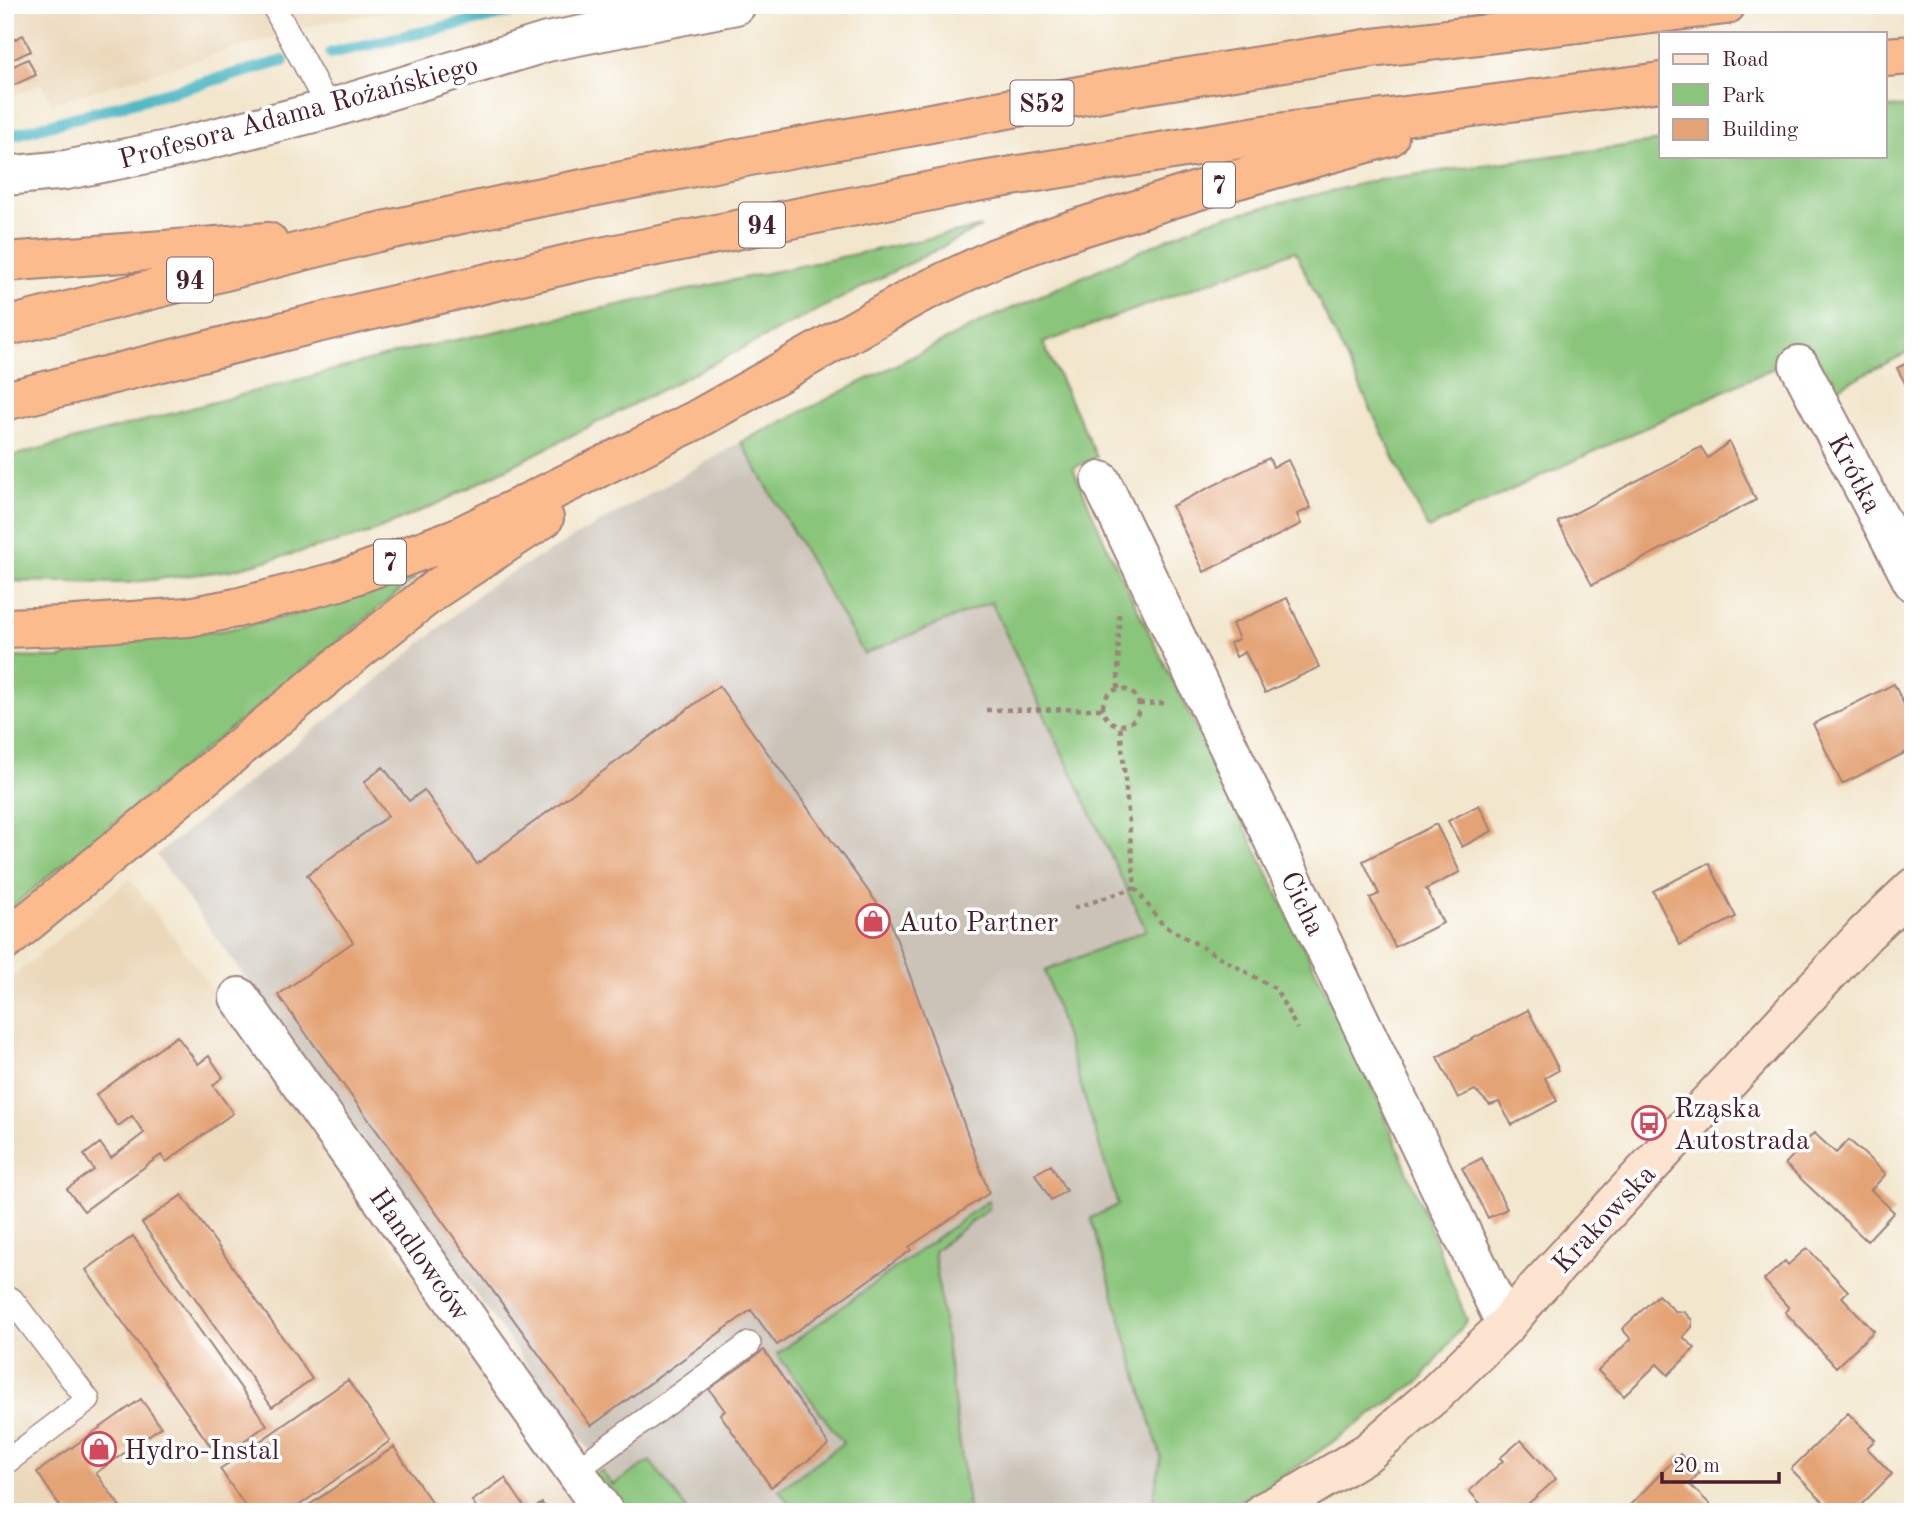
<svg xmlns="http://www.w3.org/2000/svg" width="1918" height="1517" font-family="'Old Standard TT',serif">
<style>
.built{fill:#ebd8ba}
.industrial{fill:#cbc3b8}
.green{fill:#89c57a;stroke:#6a7252;stroke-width:2}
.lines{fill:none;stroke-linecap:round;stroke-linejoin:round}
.stream{stroke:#48b6c3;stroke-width:12}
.building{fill:#e4a375}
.lane-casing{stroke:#9e827c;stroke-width:26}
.street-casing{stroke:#9e827c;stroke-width:42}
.secondary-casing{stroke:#9e827c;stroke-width:42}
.highway-casing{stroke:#9e827c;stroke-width:42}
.path{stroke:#9e827c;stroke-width:4.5;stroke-dasharray:5 5;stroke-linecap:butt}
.lane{stroke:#fff;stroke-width:23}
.street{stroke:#fff;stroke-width:38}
.secondary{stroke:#fde4d1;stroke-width:38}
.highway{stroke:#fbbb8c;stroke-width:38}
.labels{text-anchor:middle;stroke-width:7;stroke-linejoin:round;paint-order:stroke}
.shield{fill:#fff;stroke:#80626b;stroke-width:2}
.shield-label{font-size:26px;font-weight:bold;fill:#4a1f2b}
.street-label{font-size:28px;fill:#4a1f2b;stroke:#fff}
.poi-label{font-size:28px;fill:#4a1f2b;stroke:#fff;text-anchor:start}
</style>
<rect width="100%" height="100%" fill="#fff"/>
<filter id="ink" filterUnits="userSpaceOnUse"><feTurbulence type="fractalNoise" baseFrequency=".0143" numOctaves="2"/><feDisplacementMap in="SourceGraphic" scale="14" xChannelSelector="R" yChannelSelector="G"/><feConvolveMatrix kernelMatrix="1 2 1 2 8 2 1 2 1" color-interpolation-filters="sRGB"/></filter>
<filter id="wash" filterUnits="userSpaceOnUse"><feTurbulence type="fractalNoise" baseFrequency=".00686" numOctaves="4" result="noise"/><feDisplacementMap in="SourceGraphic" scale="28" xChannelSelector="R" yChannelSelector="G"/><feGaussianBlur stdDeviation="1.57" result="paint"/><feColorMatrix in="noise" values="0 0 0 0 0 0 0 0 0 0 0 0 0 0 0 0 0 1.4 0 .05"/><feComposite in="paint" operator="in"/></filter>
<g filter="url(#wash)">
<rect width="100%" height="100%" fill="#f2e6cc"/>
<path class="built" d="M5 5H440L328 21 52 103 42 83 5 99Z
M130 879 211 987 578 1512H5V983Z"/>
<path class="industrial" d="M741 442 864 654 991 601 1375 1091 1091 1218 1161 1457 1151 1512H634L156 855 386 673 487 587Z"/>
<path class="green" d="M1913 106V350L1831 391 1810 351 1428 529 1295 251 1043 343 1097 457 1073 468 1107 547 1375 1091 1467 1320 1422 1379 1270 1486 1216 1512H1151L1161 1457 1091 1218 1118 1205 1045 971 1146 930 991 602 864 654 741 442 990 318 1207 221 1376 180 1661 141V156H1885V108Z
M981 227 439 503 368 534 232 570 126 583 5 581V458L409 350Z
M416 578 56 870 5 913V657L61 658 89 645 225 630 300 613Z
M989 1200V1208L934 1251 969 1512H795L779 1490 843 1443 777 1354Z
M650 1461 689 1512H620L593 1475 601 1470 613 1485Z"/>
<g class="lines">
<path class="stream" d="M331 53 542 5
M5 137 283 61"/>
</g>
<g id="blocks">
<path class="building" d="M23 35 31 51 5 63V44Z
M28 59 36 75 5 89V70Z
M1913 360V398L1897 368Z
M1729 442 1756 500 1592 585 1558 522 1701 447 1708 458Z
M1269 458 1273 467 1288 460 1311 508 1297 514 1301 524 1204 572 1172 506Z
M1287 598 1319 667 1265 693 1245 652 1236 657 1230 643 1239 639 1232 624Z
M1894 684 1913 723V749L1842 784 1813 724Z
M719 686 890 921 989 1193 909 1247 911 1250 777 1345 751 1310 591 1426 278 995 353 942 307 875 388 816 364 782 383 767 409 801 424 790 477 864Z
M1479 805 1492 831 1462 847 1448 821Z
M1436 824 1460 872 1426 889 1443 923 1395 947 1370 898 1379 894 1363 861Z
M1709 863 1736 917 1680 945 1653 891Z
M1528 1010 1559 1070 1545 1078 1557 1101 1512 1125 1499 1102 1490 1105 1475 1090 1458 1098 1437 1057Z
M177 1036 198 1064 209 1056 223 1077 213 1085 233 1113 166 1162 161 1155 84 1211 67 1189 94 1170 84 1155 100 1143 111 1158 144 1133 132 1116 118 1126 96 1095Z
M1814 1133 1836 1153 1849 1140 1886 1174 1871 1190 1894 1212 1867 1241 1785 1164Z
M1482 1158 1507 1209 1488 1218 1462 1168Z
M1051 1165 1066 1191 1051 1200 1035 1174Z
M182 1195 312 1379 272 1407 142 1223Z
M133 1236 267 1425 219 1458 86 1270Z
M1807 1248 1848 1291 1842 1297 1874 1331 1836 1367 1785 1312 1789 1308 1764 1280 1785 1261 1788 1265Z
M1658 1295 1675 1311 1684 1312 1692 1320V1327L1683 1337 1695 1348 1668 1375 1657 1364 1624 1396 1598 1371 1631 1339 1622 1329Z
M764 1350 829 1445 771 1487 720 1414 725 1411 709 1389Z
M348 1380 390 1441 290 1512H249L220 1469Z
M141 1399 161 1427 96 1473 124 1512H64L37 1472Z
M1848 1413 1875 1440 1867 1448 1892 1474 1854 1512H1833L1791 1469Z
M1521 1440 1556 1479 1519 1512H1515L1510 1506 1504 1512H1488L1469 1491 1503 1461 1500 1458Z
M394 1447 438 1512H299Z
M1680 1454 1699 1473 1689 1484 1718 1512H1623Z
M505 1478 528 1512H480L472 1501Z
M542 1503 548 1512H529Z"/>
</g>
</g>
<g filter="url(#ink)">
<use href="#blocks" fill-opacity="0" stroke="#9e827c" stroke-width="2"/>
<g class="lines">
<g class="lane-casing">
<path id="lane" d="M273 5 329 109
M5 1463 88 1400 12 1300
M575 1471 749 1344"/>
</g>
<g class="street-casing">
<path id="street" d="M5 176 66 170 167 150 329 109 547 42 736 5
M1799 365 1913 582
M1101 481 1506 1325
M239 997 604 1512"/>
</g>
<g class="secondary-casing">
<path id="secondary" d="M1263 1512 1302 1492 1368 1452 1436 1393 1506 1325 1536 1289 1865 934 1913 888"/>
</g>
<g class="highway-casing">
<path id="highway" d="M1885 57 1913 55
M5 262 268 242
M5 327 374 233 531 199 755 155 1134 86 1372 48 1726 5
M5 401 313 324 581 261 976 182 1270 134 1661 82
M5 628 61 626 188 617 236 608 339 581 456 538 696 420 917 295 995 258 1063 233 1206 188 1389 137
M5 941 357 651 436 589 544 518"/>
</g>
<path class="path" d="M1118 689 1119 613
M1103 707a18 18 0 1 1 36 0a18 18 0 1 1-36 0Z
M1139 704 1166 703
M986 710 1104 709
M1135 888 1163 925 1276 989 1297 1029
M1074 908 1135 888 1120 725"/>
<use href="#lane" class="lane"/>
<use href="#street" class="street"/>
<use href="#secondary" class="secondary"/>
<use href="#highway" class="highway"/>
</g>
</g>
<defs>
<g id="shop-ring" transform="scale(1.75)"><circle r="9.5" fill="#fff" stroke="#d1495b" stroke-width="1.5"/><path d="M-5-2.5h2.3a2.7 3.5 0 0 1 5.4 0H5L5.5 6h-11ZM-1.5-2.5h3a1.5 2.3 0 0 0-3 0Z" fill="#d1495b"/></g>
<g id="bus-ring" transform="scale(1.75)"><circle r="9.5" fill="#fff" stroke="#d1495b" stroke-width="1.5"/><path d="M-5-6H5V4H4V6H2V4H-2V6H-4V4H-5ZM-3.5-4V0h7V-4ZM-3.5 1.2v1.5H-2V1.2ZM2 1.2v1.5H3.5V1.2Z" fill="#d1495b"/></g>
</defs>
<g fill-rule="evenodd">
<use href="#shop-ring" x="873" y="921"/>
<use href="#bus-ring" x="1649" y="1123"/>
<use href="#shop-ring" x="99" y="1449"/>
</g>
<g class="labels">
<g class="shield">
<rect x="1010.5" y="80.5" width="63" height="45" rx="5"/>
<rect x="1203" y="162.5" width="32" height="45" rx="5"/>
<rect x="739" y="202.5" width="46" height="45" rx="5"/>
<rect x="167" y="257.5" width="46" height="45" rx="5"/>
<rect x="374" y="539.5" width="32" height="45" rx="5"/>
</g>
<g class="shield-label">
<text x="1042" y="112">S52</text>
<text x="1219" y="194">7</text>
<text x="762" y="234">94</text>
<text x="190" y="289">94</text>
<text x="390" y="571">7</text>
</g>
<g class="street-label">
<text transform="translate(298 111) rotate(-15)" y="10">Profesora Adama Rożańskiego</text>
<text transform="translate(1856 473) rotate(62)" y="10">Krótka</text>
<text transform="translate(1304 903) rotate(64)" y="10">Cicha</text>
<text transform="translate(1603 1218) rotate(-47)" y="10">Krakowska</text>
<text transform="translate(421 1254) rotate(55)" y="10">Handlowców</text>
</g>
<g class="poi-label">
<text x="898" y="931">Auto Partner</text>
<text x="1674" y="1117">Rząska<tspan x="1674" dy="32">Autostrada</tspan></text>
<text x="124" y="1459">Hydro-Instal</text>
</g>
</g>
<rect width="1918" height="1517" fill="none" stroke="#fff" stroke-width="28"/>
<rect x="1659" y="32" width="228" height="126" fill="#ffffff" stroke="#b7a5aa" stroke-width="2"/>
<rect x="1673" y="54" width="35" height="10" fill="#fde4d1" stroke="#b7a5aa" stroke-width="2"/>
<text x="1722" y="66" font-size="21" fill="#4a1f2b">Road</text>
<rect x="1673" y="84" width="35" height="21" fill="#89c57a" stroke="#b7a5aa" stroke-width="2"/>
<text x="1722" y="102" font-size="21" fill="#4a1f2b">Park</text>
<rect x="1673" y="119" width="35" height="21" fill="#e4a375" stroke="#b7a5aa" stroke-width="2"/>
<text x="1722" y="136" font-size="21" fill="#4a1f2b">Building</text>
<path d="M1662 1472v10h117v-10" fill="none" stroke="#4a1f2b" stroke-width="3.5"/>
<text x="1673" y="1472" font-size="21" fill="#4a1f2b" stroke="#ffffff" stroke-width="5" paint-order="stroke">20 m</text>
</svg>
